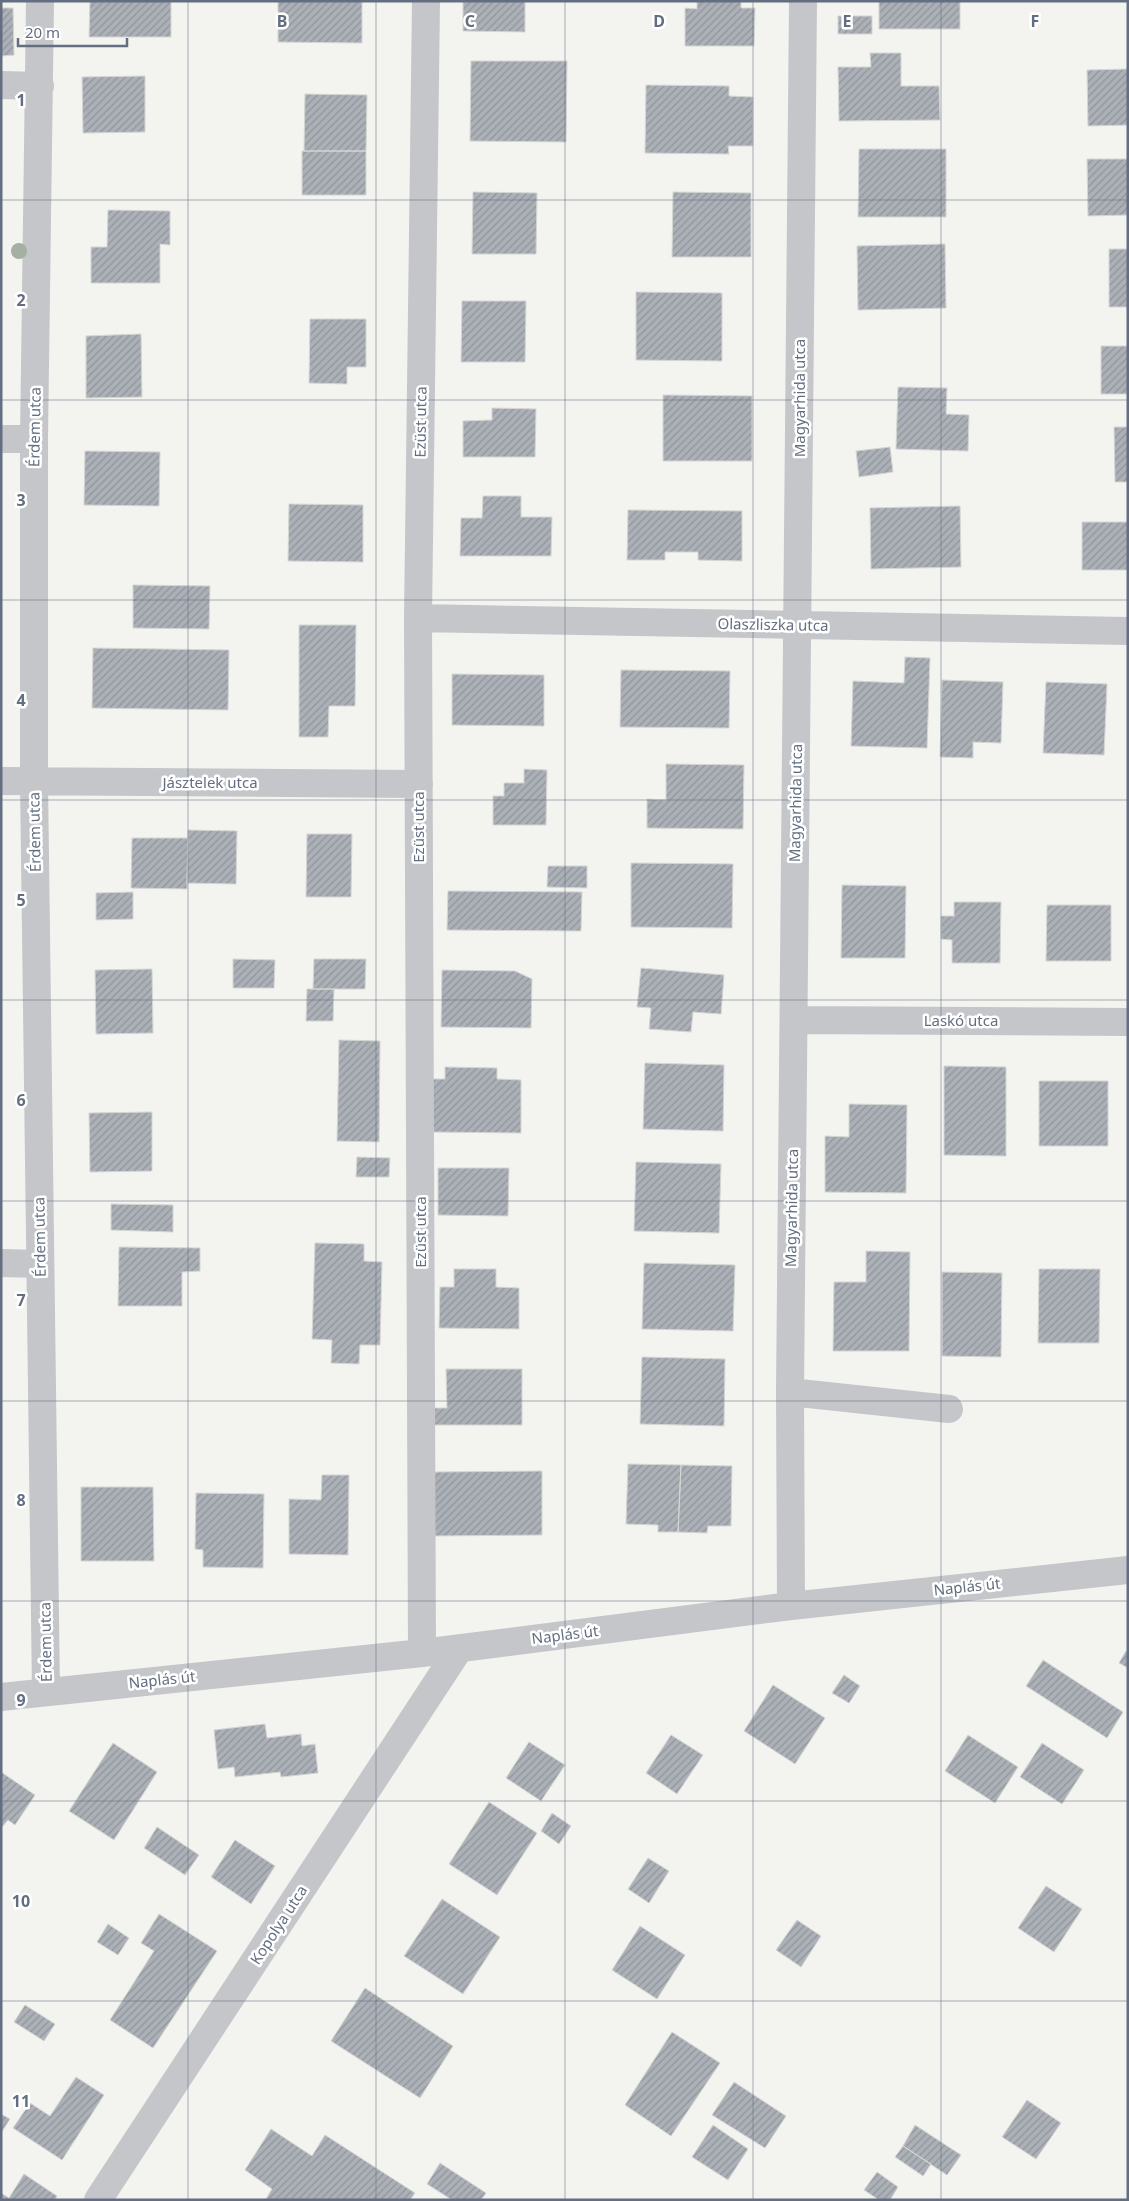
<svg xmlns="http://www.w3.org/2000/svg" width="1129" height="2201" font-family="'Noto Sans',sans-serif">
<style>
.building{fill:url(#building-hatch);stroke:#d5d5d3}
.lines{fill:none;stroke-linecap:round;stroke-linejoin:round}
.minor{stroke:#c4c6ca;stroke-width:28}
.tree{fill:#a4b0a1}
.grid{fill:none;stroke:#636f81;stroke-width:1;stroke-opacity:0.55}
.labels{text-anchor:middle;stroke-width:5;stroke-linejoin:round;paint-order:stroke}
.street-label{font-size:15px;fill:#636f81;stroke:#fff}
.grid-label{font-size:16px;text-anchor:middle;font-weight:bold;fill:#636f81;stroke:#fff;stroke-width:5;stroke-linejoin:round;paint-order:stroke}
</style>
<defs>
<pattern id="building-hatch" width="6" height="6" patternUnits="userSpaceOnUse" patternTransform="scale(1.25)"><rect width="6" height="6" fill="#acb1b8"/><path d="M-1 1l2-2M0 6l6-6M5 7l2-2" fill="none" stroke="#90949b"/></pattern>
</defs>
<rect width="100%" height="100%" fill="#f3f4f0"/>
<path class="building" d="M90 1H171V37H89Z
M278 1H362V43L278 42Z
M463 1H525V32L463 31Z
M697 1H741V8H755L754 46H685V8L697 9Z
M879 1H960V29H879Z
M1 8H13L14 55 1 56Z
M838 16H872V34H838Z
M870 53H901V86H939L940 120 839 121 838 67H871Z
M471 61H567L566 142 470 141Z
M1128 69V125L1088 126 1087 70Z
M145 76V132L83 133 82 77Z
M646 85 729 86V96L753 97V146H728L729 154 645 153Z
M305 94 367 95 366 151H304Z
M859 149H946V217H858Z
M302 151H366V195H302Z
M1087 159H1128V215L1088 216Z
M473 192 537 193 536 254H472Z
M673 192 751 193V257H672Z
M108 210 170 211V245L160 244V283H91V247H107Z
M945 244 946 308 858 310 857 246Z
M1109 249H1128V307H1109Z
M636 292 722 293V361L636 360Z
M462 301H526L525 362H461Z
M310 319H366V367H347V384L309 383Z
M141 334 142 397 86 398V336Z
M1101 346H1128V394H1101Z
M898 387 947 388 946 414 969 415 968 451 896 449Z
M663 395 752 396V461H663Z
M492 408 536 409 535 457H463V421L492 420Z
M1114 427H1128V482H1115Z
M890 447 893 472 859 477 856 451Z
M85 451 160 452 159 506 84 505Z
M483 496H521V517H552L551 556H460L461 518H482Z
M289 504 363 505V562L288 561Z
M960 506 961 567 871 569 870 508Z
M628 510 742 511V561L698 560V552H665V560H627Z
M1082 522H1128V570H1082Z
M133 585 210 586 209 629 133 628Z
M299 625H356L355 706H329L328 737H299Z
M93 648 229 650 228 710 92 708Z
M905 657 930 658 927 748 851 746 853 681 904 683Z
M621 670 730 671 729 728 620 727Z
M452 674 544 675V726L452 725Z
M942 680 1003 682 1001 743 973 742V758L940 757Z
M1046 682 1107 684 1104 755 1043 753Z
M666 764 744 765 743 829 647 828V799L666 800Z
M524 769 547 770 546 825H493V796H504V783H524Z
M188 830 237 831 236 884 187 883Z
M307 834H352L351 897H306Z
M132 838H188L187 889 131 888Z
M631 863 733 864 732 928 631 927Z
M548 866H587V888L547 887Z
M842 885 906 886 905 958H841Z
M448 891 582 892 581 931 447 930Z
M133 892V919L96 920V893Z
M954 902H1001L1000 963H952V940L941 939V916H954Z
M1047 905H1111V961H1046Z
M233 959 275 960 274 988H233Z
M314 959H366L365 989H313Z
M641 968 724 975 721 1014 693 1012 691 1032 649 1029 651 1008 637 1007Z
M152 969 153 1033 96 1034 95 970Z
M442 970 515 971 532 979 531 1028 441 1027Z
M307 989H334L333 1021H306Z
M339 1040 380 1041 379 1142 337 1141Z
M645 1063 724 1065 723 1131 643 1129Z
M944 1066 1006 1067V1156L944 1155Z
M445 1067 497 1068V1079L521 1080V1133L431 1132V1079H445Z
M1039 1081H1108V1146H1039Z
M849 1104 907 1105 906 1193 825 1192V1136L849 1137Z
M152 1112V1171L90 1172 89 1113Z
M357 1157 390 1158 389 1177H356Z
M636 1162 721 1164 719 1233 634 1231Z
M438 1168H509L508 1216 438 1215Z
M111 1204 173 1205V1232L111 1230Z
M315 1243 364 1244V1261L382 1262 380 1345H360L359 1364 331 1363 332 1340 312 1339Z
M119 1247 200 1248V1271L182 1272V1306H118Z
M866 1251 910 1252 909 1351H833L834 1282H866Z
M644 1263 735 1265 733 1331 642 1329Z
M454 1269H496V1287L519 1288V1329L439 1328 440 1287H454Z
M1039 1269H1100L1099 1343H1038Z
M942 1272 1002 1273 1001 1357 942 1356Z
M642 1357 725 1359 724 1426 640 1424Z
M446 1369H522V1425H433V1408H447Z
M628 1464 681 1465 678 1532H658V1525L626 1524Z
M681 1465 732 1466 731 1526H708L707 1533 678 1532Z
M542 1471V1535L434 1536V1472Z
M322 1475H349L348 1555 289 1554V1499L321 1500Z
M81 1487H153L154 1561H81Z
M196 1493 264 1494 263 1568 203 1567V1550L195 1549Z
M1126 1651 1128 1652V1668L1119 1663Z
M1043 1660 1123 1712 1107 1738 1026 1686Z
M844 1675 860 1686 849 1703 832 1693Z
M773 1685 825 1718 795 1764 744 1731Z
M265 1724 267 1738 301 1734 302 1746 315 1744 318 1773 281 1777 280 1772 235 1777 234 1767 218 1769 214 1730Z
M671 1735 703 1755 677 1794 646 1773Z
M968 1735 1018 1767 995 1803 945 1771Z
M529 1742 565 1765 541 1801 506 1778Z
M113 1743 157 1772 114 1840 69 1811Z
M1042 1743 1084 1770 1062 1804 1020 1777Z
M1 1772 35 1795 15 1825 8 1820 1 1828Z
M489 1802 537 1833 497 1895 449 1864Z
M552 1813 571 1826 559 1844 541 1831Z
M157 1827 199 1855 185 1875 144 1848Z
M235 1840 275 1866 251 1904 211 1877Z
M648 1858 669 1871 649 1903 628 1889Z
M1046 1886 1082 1909 1054 1952 1018 1928Z
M442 1899 500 1937 463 1994 404 1956Z
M159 1914 217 1951 153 2048 110 2020 154 1951 141 1943Z
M797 1920 821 1936 801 1967 776 1950Z
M108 1924 129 1938 118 1955 97 1942Z
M640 1926 685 1955 657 1999 612 1970Z
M365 1988 453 2046 420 2098 331 2041Z
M25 2005 55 2024 44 2041 14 2022Z
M672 2032 720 2063 671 2136 625 2105Z
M76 2077 104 2095 62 2160 13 2128 30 2103 50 2116Z
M734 2082 786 2116 765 2148 712 2115Z
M1027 2100 1061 2123 1036 2159 1002 2137Z
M1 2114 10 2119 1 2133Z
M713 2125 748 2149 728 2180 692 2157Z
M915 2125 961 2155 947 2175 903 2146Z
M271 2129 312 2156 325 2135 415 2193 410 2200H267L266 2199 272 2189 245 2170Z
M903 2146 931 2164 923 2176 895 2157Z
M440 2163 486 2193 481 2200H452L427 2184Z
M877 2172 898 2187 890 2200H879L864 2190Z
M24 2174 57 2196 55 2200H1V2193L9 2198Z"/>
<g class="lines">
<path class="minor" d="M40 1 34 439V781L46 1692
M1 85 40 86
M1 439H34
M418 618 1128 631
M1 781 419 784
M794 1020 1128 1022
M1 1263 40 1264
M790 1392 949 1409
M791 1606 790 1392 803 1
M422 1653 418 618 426 1
M1 1697 422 1653 791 1606 1128 1570
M98 2200 459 1649"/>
</g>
<circle class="tree" cx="19" cy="251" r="8"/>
<path class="grid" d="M188 1V2200M376 1V2200M565 1V2200M753 1V2200M941 1V2200M1 200H1128M1 400H1128M1 600H1128M1 800H1128M1 1000H1128M1 1201H1128M1 1401H1128M1 1601H1128M1 1801H1128M1 2001H1128"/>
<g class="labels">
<g class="street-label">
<text transform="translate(800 398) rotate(-90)" y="5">Magyarhida utca</text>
<text transform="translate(421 422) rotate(-89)" y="5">Ezüst utca</text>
<text transform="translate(35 427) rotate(-89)" y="5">Érdem utca</text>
<text transform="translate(773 625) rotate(1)" y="5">Olaszliszka utca</text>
<text x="210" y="788">Jásztelek utca</text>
<text transform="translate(796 803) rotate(-89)" y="5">Magyarhida utca</text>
<text transform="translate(419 827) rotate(-90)" y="5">Ezüst utca</text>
<text transform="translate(35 832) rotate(-91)" y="5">Érdem utca</text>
<text x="961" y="1026">Laskó utca</text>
<text transform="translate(792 1208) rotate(-89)" y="5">Magyarhida utca</text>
<text transform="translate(421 1232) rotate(-90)" y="5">Ezüst utca</text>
<text transform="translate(40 1237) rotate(-91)" y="5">Érdem utca</text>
<text transform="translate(967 1587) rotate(-6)" y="5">Naplás út</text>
<text transform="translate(565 1635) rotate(-7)" y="5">Naplás út</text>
<text transform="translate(46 1642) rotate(-91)" y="5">Érdem utca</text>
<text transform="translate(162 1680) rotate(-6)" y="5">Naplás út</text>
<text transform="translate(279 1925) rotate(-57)" y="5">Kopolya utca</text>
</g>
</g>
<g class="grid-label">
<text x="282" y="27">B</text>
<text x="470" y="27">C</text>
<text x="659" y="27">D</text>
<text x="847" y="27">E</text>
<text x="1035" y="27">F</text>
<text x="21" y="106">1</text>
<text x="21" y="306">2</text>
<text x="21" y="506">3</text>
<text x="21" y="706">4</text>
<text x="21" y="906">5</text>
<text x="21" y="1106">6</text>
<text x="21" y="1306">7</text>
<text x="21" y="1506">8</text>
<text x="21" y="1706">9</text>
<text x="21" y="1907">10</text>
<text x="21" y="2107">11</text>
</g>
<rect width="1129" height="2201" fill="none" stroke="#636f81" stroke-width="5"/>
<path d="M18 38v8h109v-8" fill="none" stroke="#636f81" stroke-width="2.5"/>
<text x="25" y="38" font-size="15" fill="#636f81" stroke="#ffffff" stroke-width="4" paint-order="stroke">20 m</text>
</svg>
